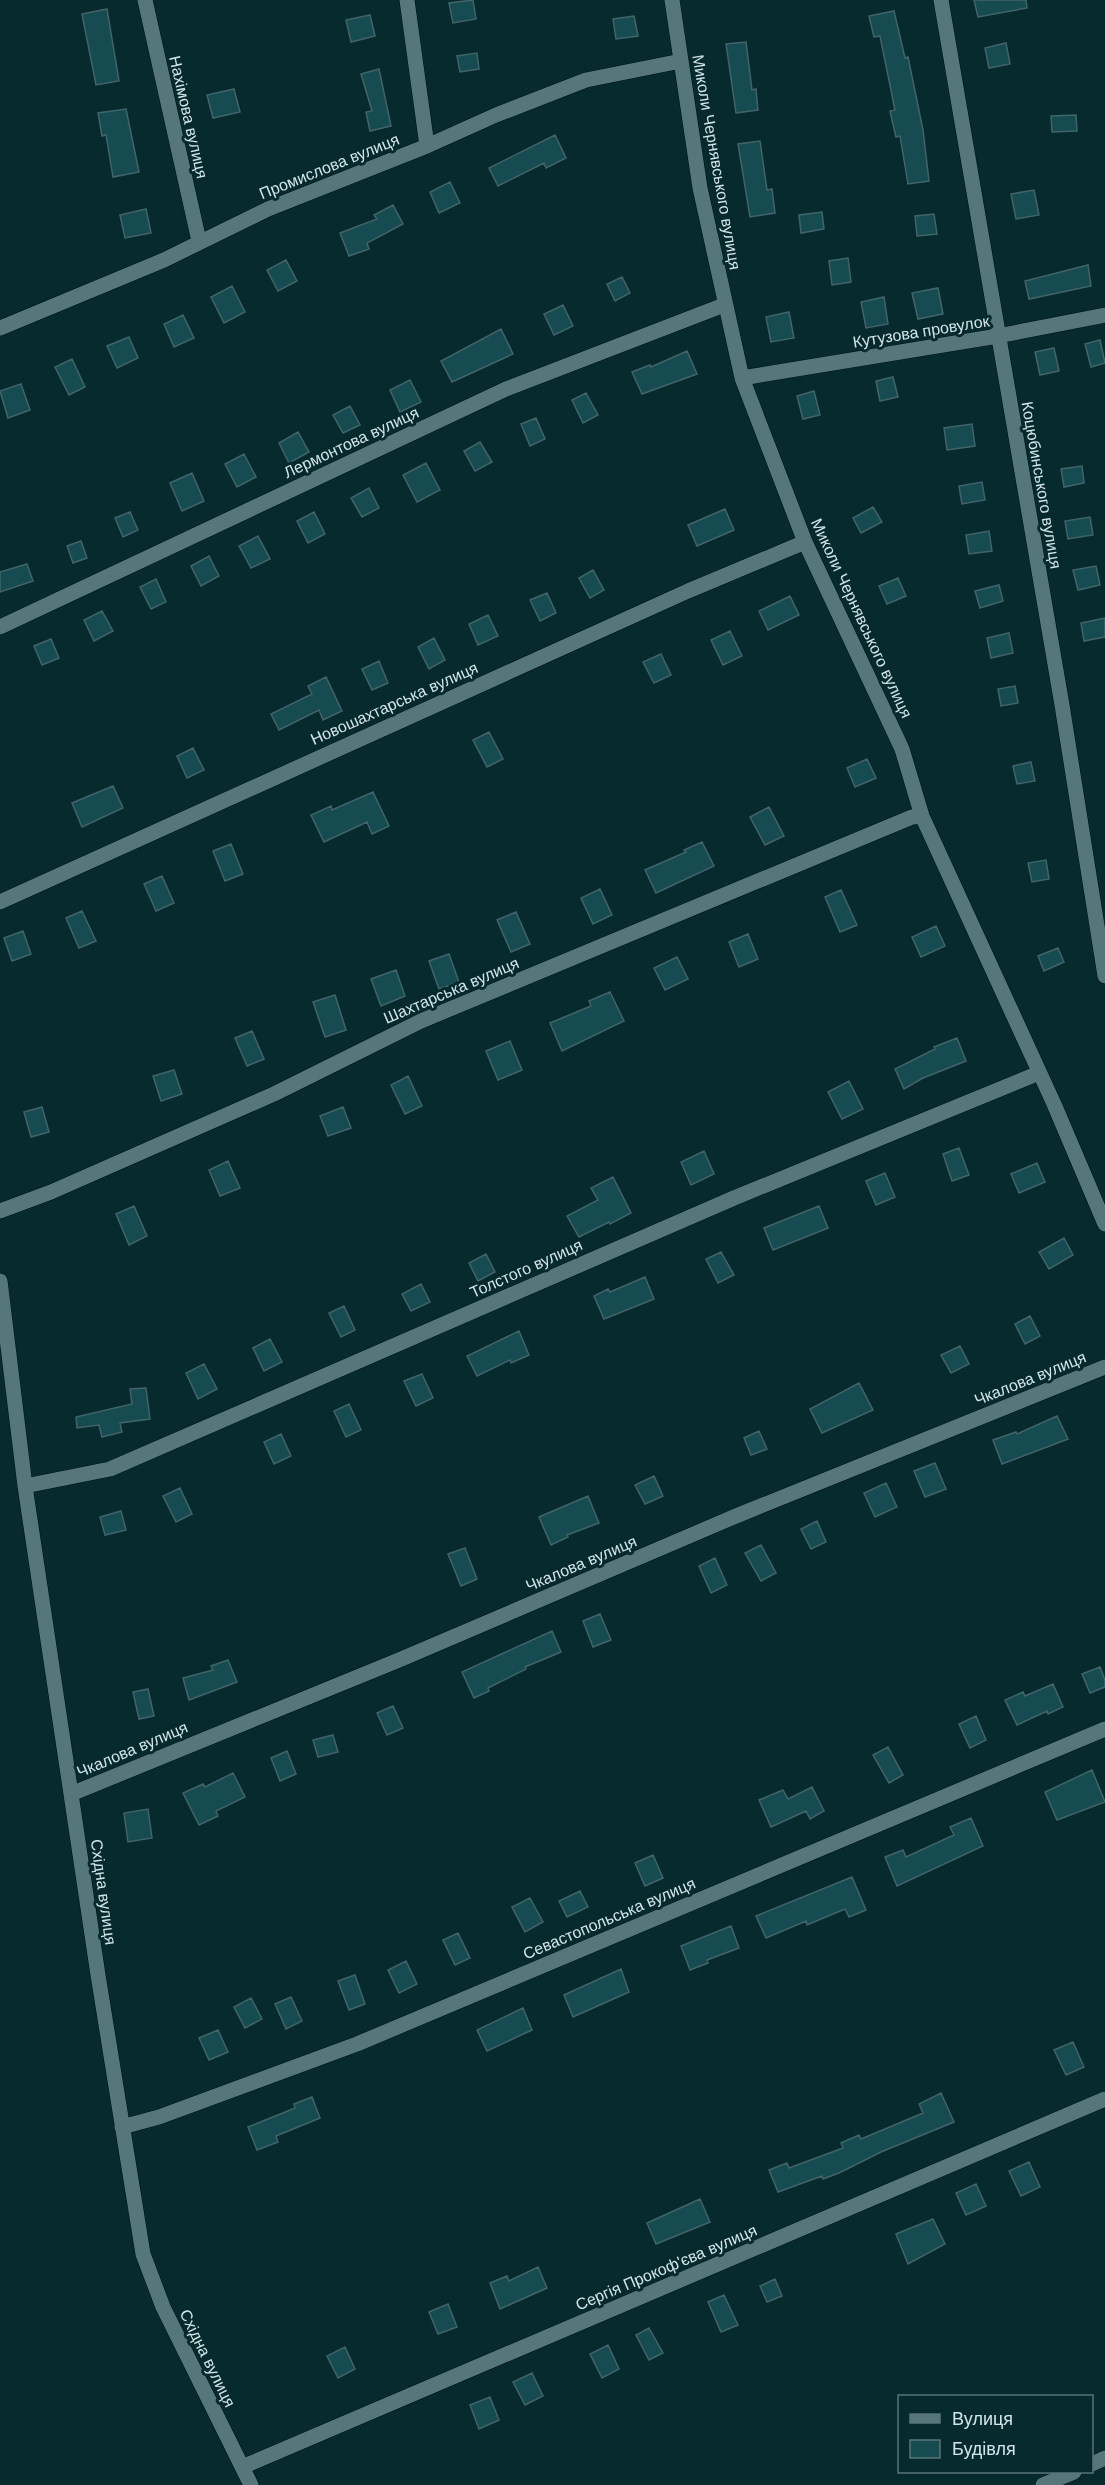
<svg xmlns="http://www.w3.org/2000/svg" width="1105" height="2485" font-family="Arial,sans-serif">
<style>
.building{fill:#174b52;stroke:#426469;stroke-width:1.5}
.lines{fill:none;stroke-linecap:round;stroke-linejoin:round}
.street-casing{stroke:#001115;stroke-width:16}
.street{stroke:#55777c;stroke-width:15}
.labels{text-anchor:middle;stroke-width:6;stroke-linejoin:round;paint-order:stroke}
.street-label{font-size:16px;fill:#d3e5e8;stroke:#072a2f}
</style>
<rect width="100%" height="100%" fill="#072a2f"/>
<path class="building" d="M473 0 476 19 453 23 449 3Z
M974 0H1026L1027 8 978 17Z
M107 9 119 81 96 85 82 14Z
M894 11 905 58 908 57 923 130 929 181 908 184 900 136 896 137 890 111 895 110 880 36 874 37 869 16Z
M370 15 375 36 351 42 346 20Z
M634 16 638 36 616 39 613 19Z
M746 42 752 90 756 89 758 110 736 113 726 44Z
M1006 43 1010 64 989 68 985 48Z
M477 53 479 69 460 72 457 56Z
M379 69 391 126 370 131 366 112 372 111 361 74Z
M234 89 240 112 213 118 207 95Z
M126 109 139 172 113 177 106 135 102 136 98 113Z
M1076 115 1077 131 1052 132 1051 116Z
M555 135 566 158 546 168 544 163 498 186 489 168Z
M760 141 767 190 772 189 775 213 750 217 738 144Z
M450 182 460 203 439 213 430 192Z
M1034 190 1039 215 1016 219 1011 194Z
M393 205 403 224 367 243 369 249 349 256 340 233 377 219 374 215Z
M146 209 151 233 125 238 120 215Z
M822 212 824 229 801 233 799 215Z
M934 214 937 234 917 236 915 216Z
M848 258 851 282 832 285 829 261Z
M286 260 297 281 278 291 267 270Z
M1088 265 1091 286 1029 299 1025 281Z
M622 277 630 293 615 301 607 284Z
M232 286 245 312 224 323 211 297Z
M938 288 943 314 918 319 912 293Z
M884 297 888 324 866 328 861 302Z
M563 305 573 326 554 335 544 314Z
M789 312 794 338 771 342 766 317Z
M183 315 194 338 174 347 164 324Z
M501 329 513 354 452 382 441 361Z
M129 337 138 358 117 368 107 346Z
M1100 340 1105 363 1091 367 1085 344Z
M1054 348 1059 371 1040 375 1035 352Z
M687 351 697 374 642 394 632 372 650 365 651 367Z
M72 359 85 387 69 395 55 367Z
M893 377 898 397 880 401 876 381Z
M410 380 421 402 400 412 390 390Z
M21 384 30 410 8 418 0 391Z
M814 391 820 415 803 419 797 396Z
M586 393 598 415 583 423 572 400Z
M350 406 360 425 343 433 333 415Z
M536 418 545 439 530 446 521 424Z
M972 424 975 446 947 450 944 428Z
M298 432 309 452 289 463 279 443Z
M480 442 492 462 475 471 464 451Z
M244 454 256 477 237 487 225 464Z
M426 463 440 490 417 502 403 475Z
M1082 466 1084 483 1064 487 1061 469Z
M192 473 204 501 182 511 170 483Z
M982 482 985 500 962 504 959 486Z
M369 488 379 508 362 517 351 498Z
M873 507 882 522 861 533 853 518Z
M725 509 734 530 697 546 688 525Z
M130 512 138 530 123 537 115 518Z
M314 512 325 534 308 543 297 521Z
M1090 517 1093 535 1068 539 1065 521Z
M989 531 992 551 969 554 966 535Z
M258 536 270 559 251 568 239 546Z
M81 541 87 558 73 563 67 546Z
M209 556 219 576 201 586 191 566Z
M27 564 33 581 0 592V572Z
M1096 566 1100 585 1078 590 1073 570Z
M593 570 604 590 590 598 579 578Z
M898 578 906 596 887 604 879 586Z
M156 579 166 602 151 609 140 587Z
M999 585 1003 601 980 608 975 591Z
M547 593 556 613 540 621 530 600Z
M790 596 799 615 768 630 759 611Z
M102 611 113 631 94 641 84 620Z
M488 615 498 636 478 645 469 624Z
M1105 618V637L1084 641 1081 623Z
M730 631 742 656 723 665 711 640Z
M1009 633 1013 653 991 658 987 638Z
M434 638 445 660 429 669 418 647Z
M51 639 59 658 42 665 34 646Z
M661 654 671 675 654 683 643 662Z
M379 661 388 683 372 690 362 669Z
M326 677 342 711 323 720 319 710 279 730 271 714 312 694 308 686Z
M1015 686 1018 703 1001 706 998 689Z
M489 732 503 759 487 767 473 740Z
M193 748 204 770 187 778 177 756Z
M867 759 876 778 855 787 847 768Z
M1031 762 1035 781 1017 784 1013 766Z
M113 786 123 808 82 827 72 803Z
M373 792 389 826 372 834 367 822 324 842 311 815 331 806 332 810Z
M769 807 784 836 765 845 750 817Z
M702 842 714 866 656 893 645 870 686 852 684 850Z
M231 844 243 874 225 881 213 851Z
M1046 860 1049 879 1032 882 1028 863Z
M162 876 174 903 156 911 144 884Z
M600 889 612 915 593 924 581 898Z
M841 890 857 925 840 932 825 897Z
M82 911 96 941 79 948 66 918Z
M516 912 530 944 511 952 497 920Z
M936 926 945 946 921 957 912 937Z
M23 931 31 954 12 961 4 938Z
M748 934 758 959 739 967 729 942Z
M1058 948 1064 962 1044 971 1038 956Z
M449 954 459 982 439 989 429 961Z
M677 957 688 979 665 990 654 968Z
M396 970 405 996 381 1006 371 979Z
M610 992 624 1021 562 1051 550 1023 591 1006 589 1001Z
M335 995 346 1030 325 1037 313 1002Z
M252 1031 264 1059 247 1066 235 1038Z
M957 1038 966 1061 923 1078 904 1089 895 1069 935 1049 934 1047Z
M510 1041 522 1070 498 1080 486 1051Z
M174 1070 182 1094 161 1101 153 1076Z
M408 1076 422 1106 405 1114 391 1085Z
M849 1081 863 1109 842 1119 828 1092Z
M42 1107 49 1132 31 1137 24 1112Z
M343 1107 351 1128 328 1136 320 1116Z
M959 1148 969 1175 952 1181 943 1154Z
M704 1151 714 1174 691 1185 681 1162Z
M228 1161 240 1188 220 1196 209 1170Z
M1037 1163 1045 1182 1019 1193 1011 1174Z
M885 1173 895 1197 876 1205 866 1181Z
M613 1177 631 1213 610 1224 609 1222 579 1237 567 1216 598 1200 591 1188Z
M134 1206 147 1236 129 1245 116 1214Z
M819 1206 828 1228 773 1250 764 1228Z
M1064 1238 1073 1255 1049 1269 1039 1252Z
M721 1252 734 1275 718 1283 706 1259Z
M486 1254 495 1272 478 1281 469 1263Z
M645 1277 654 1299 604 1319 594 1296 608 1289 610 1292Z
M421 1284 430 1302 411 1311 402 1294Z
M344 1306 355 1330 341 1337 329 1313Z
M1030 1316 1040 1336 1025 1344 1015 1324Z
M519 1331 529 1355 511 1363 510 1360 477 1376 467 1356Z
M270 1339 282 1362 264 1371 253 1348Z
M960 1346 969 1364 951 1373 941 1355Z
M204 1364 217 1389 198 1399 186 1373Z
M422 1374 433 1398 416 1406 404 1381Z
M859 1383 873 1410 822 1433 810 1409Z
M146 1388 150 1419 120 1423 122 1432 102 1437 99 1425 77 1428 76 1417 132 1404 130 1389Z
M349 1404 361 1430 346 1437 334 1411Z
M1057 1416 1068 1439 1002 1464 993 1440 1016 1432 1017 1434Z
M759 1431 767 1449 751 1455 744 1438Z
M281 1434 291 1456 274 1464 264 1442Z
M935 1463 946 1489 925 1497 914 1471Z
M654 1476 663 1496 645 1504 635 1485Z
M886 1483 897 1507 875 1517 864 1493Z
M180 1488 192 1514 176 1522 163 1496Z
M588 1496 599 1523 567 1535 568 1537 551 1545 539 1517Z
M121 1511 126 1530 105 1535 100 1517Z
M817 1521 826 1542 811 1549 801 1529Z
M761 1545 776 1573 761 1581 745 1553Z
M465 1548 477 1579 461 1586 448 1554Z
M715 1558 727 1585 711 1593 699 1566Z
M600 1614 611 1640 593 1647 583 1621Z
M552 1631 561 1652 525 1667 526 1669 488 1688 489 1691 474 1698 462 1672Z
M228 1660 237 1682 189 1700 183 1678 213 1670 211 1666Z
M1100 1667 1105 1680V1687L1090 1693 1082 1674Z
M1053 1684 1063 1707 1048 1714 1047 1711 1017 1725 1005 1700 1023 1692 1025 1696Z
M148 1689 154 1716 139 1719 133 1692Z
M393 1706 403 1728 387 1735 377 1713Z
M976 1716 986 1740 970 1748 959 1724Z
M333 1735 338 1752 318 1757 313 1740Z
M888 1747 903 1775 889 1783 873 1755Z
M287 1751 296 1774 280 1781 271 1758Z
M1092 1770 1105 1802 1057 1820 1045 1792Z
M233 1773 245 1797 216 1811 218 1816 199 1825 183 1793 203 1784 205 1787Z
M812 1787 824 1811 810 1819 806 1811 771 1827 759 1800 783 1790 788 1799Z
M148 1809 152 1838 128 1842 124 1813Z
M971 1818 983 1846 897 1886 885 1857 903 1850 906 1857 954 1835 950 1827Z
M653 1855 663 1878 645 1886 635 1863Z
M852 1877 866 1910 849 1917 845 1909 807 1925 806 1921 766 1938 756 1916Z
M580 1891 588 1907 567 1917 559 1901Z
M530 1898 543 1922 525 1932 512 1907Z
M731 1926 739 1948 707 1960 708 1963 690 1970 681 1946Z
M458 1933 470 1958 455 1965 443 1940Z
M406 1961 417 1984 399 1993 388 1970Z
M621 1969 629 1992 573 2017 564 1995Z
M355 1975 365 2004 349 2010 338 1981Z
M291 1997 302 2021 286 2029 275 2004Z
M251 1998 262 2019 245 2028 234 2007Z
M523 2008 532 2030 487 2051 477 2030Z
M218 2030 228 2052 209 2060 199 2038Z
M1073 2042 1084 2067 1066 2075 1054 2050Z
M941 2093 954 2122 881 2152 839 2173 823 2179 822 2176 778 2192 769 2170 787 2163 789 2168 843 2148 841 2143 859 2135 861 2139 923 2113 919 2104Z
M312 2097 320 2118 276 2136 278 2142 257 2150 248 2127 295 2108 294 2104Z
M1029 2162 1040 2187 1021 2196 1009 2171Z
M976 2184 986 2206 966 2215 956 2193Z
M700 2199 710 2222 656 2244 647 2223Z
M933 2219 945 2244 908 2264 896 2234Z
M538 2267 547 2288 500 2309 490 2283 507 2276 509 2281Z
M775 2279 782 2296 767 2302 760 2286Z
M724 2295 738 2325 721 2332 708 2302Z
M448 2304 457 2327 438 2334 429 2312Z
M649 2328 663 2353 649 2360 636 2335Z
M608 2345 619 2369 602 2378 590 2354Z
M345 2347 355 2369 338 2378 327 2356Z
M532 2373 543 2396 525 2405 513 2382Z
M490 2397 499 2420 479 2429 470 2405Z"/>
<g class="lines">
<g class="street-casing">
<path id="street" d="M145 0 199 241
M407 0 427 146
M672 0 700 188 742 378 805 542 902 749 922 816 1054 1104 1105 1224
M941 0 1062 705 1105 976
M0 328 164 260 268 209 427 146 496 115 586 80 681 61
M742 378 998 336 1105 315
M0 627 506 389 724 305
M0 902 688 591 805 542
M0 1211 51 1192 274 1094 421 1021 912 817 922 816
M0 1281 25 1486 98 1975 143 2254 163 2307 251 2485
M25 1486 110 1469 734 1198 1039 1073
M71 1794 399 1660 736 1516 1105 1367
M122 2127 159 2117 357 2044 1105 1729
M1092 2464 1105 2458
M242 2467 1105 2099
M1043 2485 1074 2472"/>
</g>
<use href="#street" class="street"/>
</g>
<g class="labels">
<g class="street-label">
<text transform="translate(189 117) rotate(77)" y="6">Нахімова вулиця</text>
<text transform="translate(717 162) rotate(80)" y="6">Миколи Чернявського вулиця</text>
<text transform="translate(329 166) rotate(-22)" y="6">Промислова вулиця</text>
<text transform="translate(921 331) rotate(-9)" y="6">Кутузова провулок</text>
<text transform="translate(351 442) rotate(-25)" y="6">Лермонтова вулиця</text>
<text transform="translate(1042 485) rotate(80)" y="6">Коцюбинського вулиця</text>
<text transform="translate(862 618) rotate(65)" y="6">Миколи Чернявського вулиця</text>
<text transform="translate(394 703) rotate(-24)" y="6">Новошахтарська вулиця</text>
<text transform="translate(451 990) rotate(-23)" y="6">Шахтарська вулиця</text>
<text transform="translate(526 1268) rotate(-24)" y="6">Толстого вулиця</text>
<text transform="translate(1030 1378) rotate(-22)" y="6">Чкалова вулиця</text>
<text transform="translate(581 1563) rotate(-23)" y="6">Чкалова вулиця</text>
<text transform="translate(132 1749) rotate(-23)" y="6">Чкалова вулиця</text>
<text transform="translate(104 1892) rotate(82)" y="6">Східна вулиця</text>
<text transform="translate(609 1918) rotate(-23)" y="6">Севастопольська вулиця</text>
<text transform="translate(666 2267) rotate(-23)" y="6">Сергія Прокоф'єва вулиця</text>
<text transform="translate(208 2358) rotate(64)" y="6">Східна вулиця</text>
</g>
</g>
<rect x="898" y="2395" width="195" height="78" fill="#072a2f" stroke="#597579" stroke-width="1.5"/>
<rect x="910" y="2414" width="30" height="9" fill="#55777c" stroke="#597579" stroke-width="1.5"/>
<text x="952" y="2425" font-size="18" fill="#d3e5e8">Вулиця</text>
<rect x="910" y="2440" width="30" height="18" fill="#174b52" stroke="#597579" stroke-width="1.5"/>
<text x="952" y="2455" font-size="18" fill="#d3e5e8">Будівля</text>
</svg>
